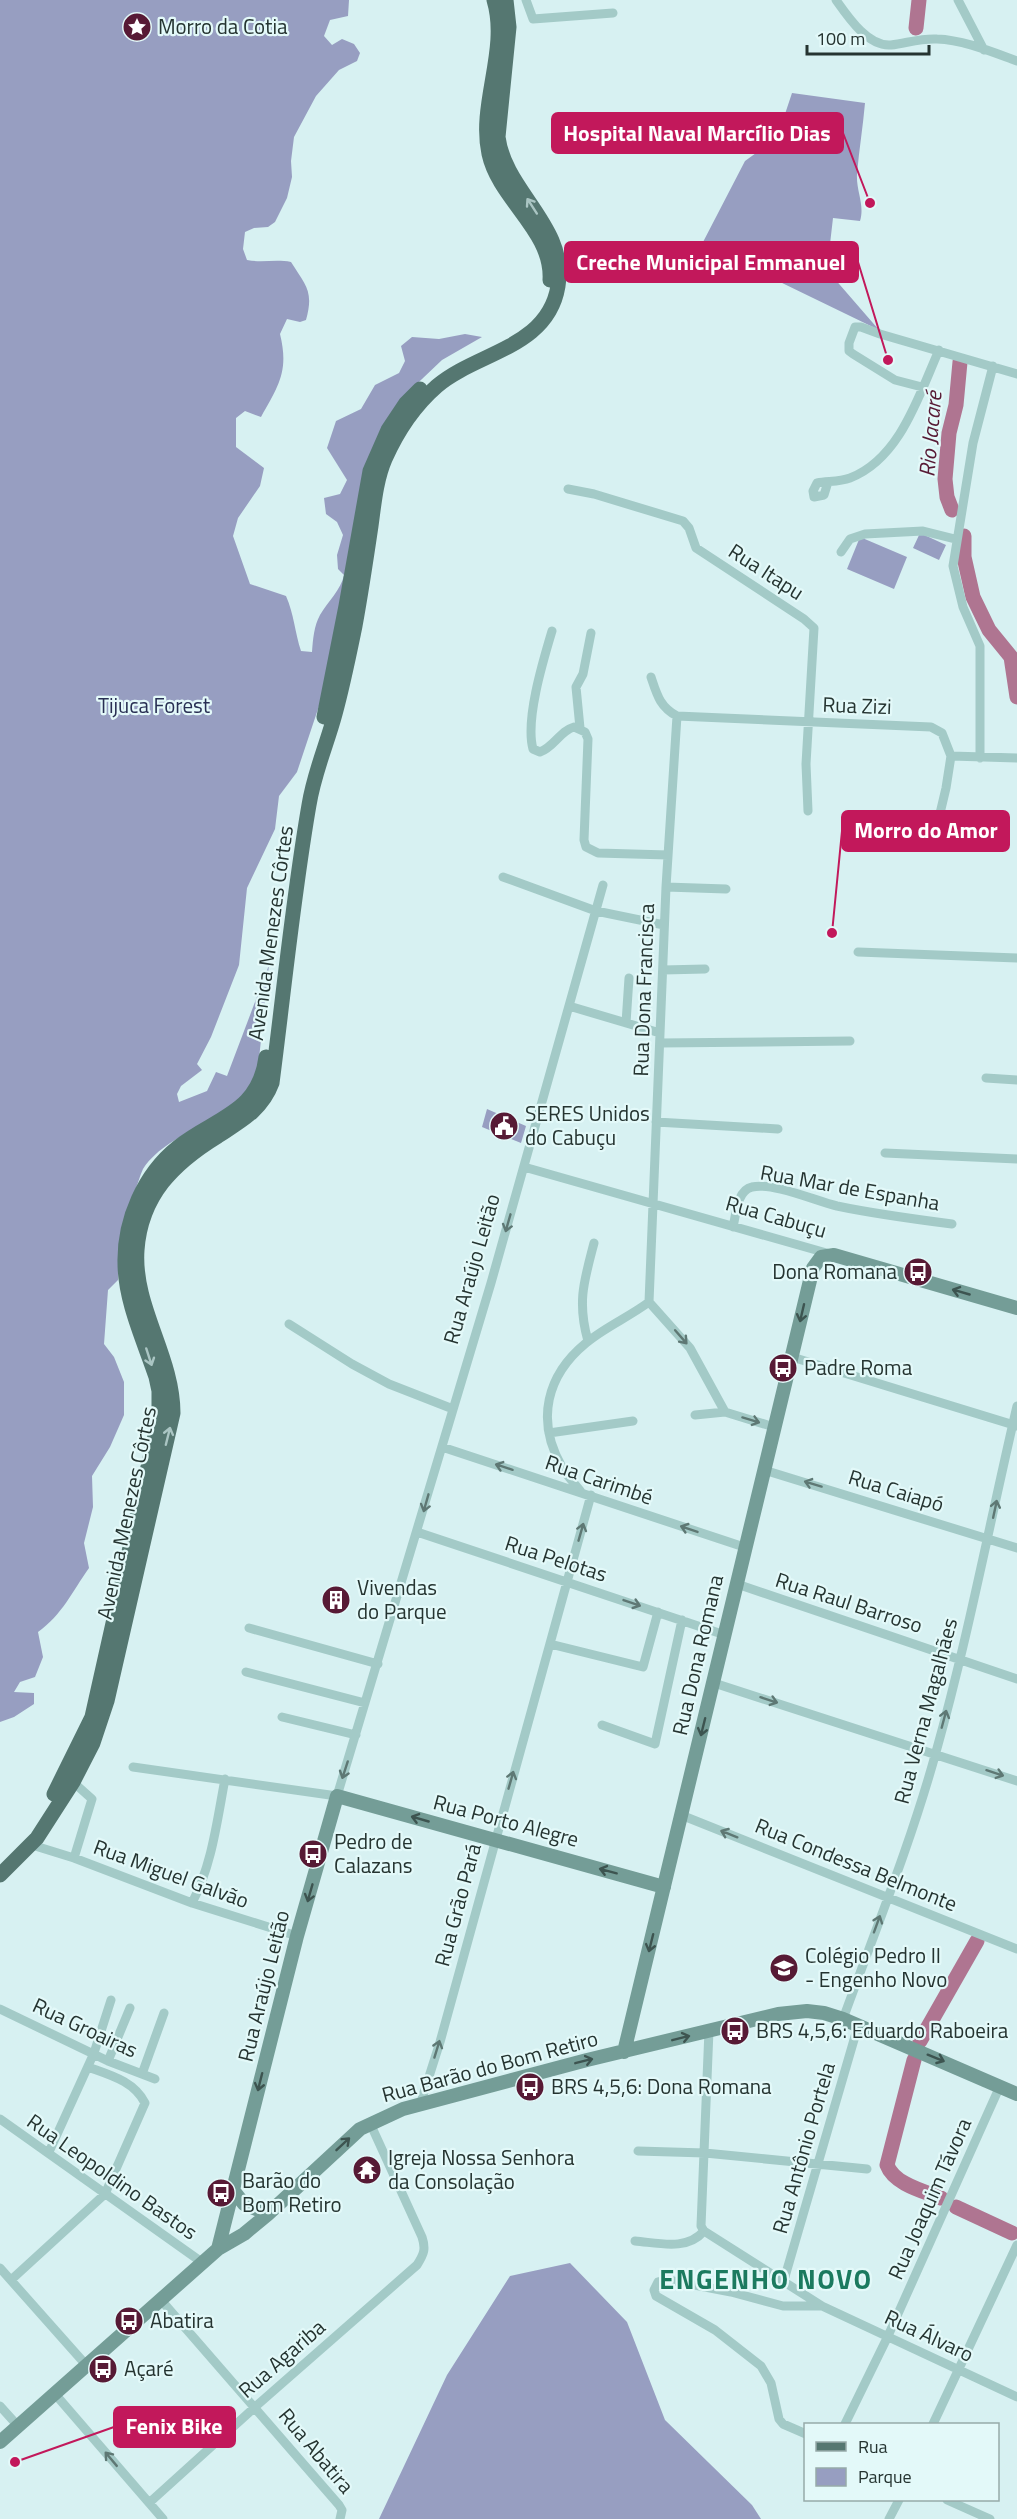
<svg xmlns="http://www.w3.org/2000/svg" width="1017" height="2519" font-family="'Titillium Web',sans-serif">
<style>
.green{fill:#979ec1}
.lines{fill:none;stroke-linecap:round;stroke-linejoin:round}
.river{stroke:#af7591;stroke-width:15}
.street{stroke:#a3cac7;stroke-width:9}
.secondary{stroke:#749d97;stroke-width:14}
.primary{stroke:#557771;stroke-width:15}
.oneway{stroke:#aac5c3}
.oneway2{stroke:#5e7874}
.oneway3{stroke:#3d5450}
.labels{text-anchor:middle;stroke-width:4.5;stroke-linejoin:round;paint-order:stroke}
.poi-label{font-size:21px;fill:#253431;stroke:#e3f9f9;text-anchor:start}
.street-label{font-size:21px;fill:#253431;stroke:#e3f9f9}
.park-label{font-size:21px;fill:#282f53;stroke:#e3f9f9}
.water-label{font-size:22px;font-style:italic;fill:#571a35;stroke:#e3f9f9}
.district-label{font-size:27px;font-weight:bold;letter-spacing:1.5px;fill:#1b7a5f;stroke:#e3f9f9}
.leader{fill:none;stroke:#c2185b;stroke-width:2}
.callout-dot{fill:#c2185b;stroke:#e3f9f9;stroke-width:2}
.callout{fill:#c2185b;stroke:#c2185b;stroke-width:2}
.callout-label{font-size:22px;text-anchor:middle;font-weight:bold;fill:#fff}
</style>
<rect width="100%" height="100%" fill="#d7f1f2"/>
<path class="green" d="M0 0H349L348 16 330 20 324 36 332 45 342 39 354 44 360 53 357 61 339 70 316 96 294 137 291 161 292 177 287 198 275 222 268 227 254 228 245 232 243 249 247 260C262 263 276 259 291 262 306 286 314 291 306 320L300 322 287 319 280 334C289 371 279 385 261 417L245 411 236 418V447L264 468 260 486 238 518 233 536 250 584 286 596C294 614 295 633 301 651L312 652C313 639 314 626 320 615 328 601 341 590 344 575L338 569 337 555 343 535 337 522 326 514 324 498 340 494 347 480 327 448 336 421 361 409 375 385 399 373 405 361 401 346 412 337 439 339 465 334 482 337 442 360 402 398 338 612 320 703 297 772 279 796 275 829 247 888 239 965 211 1037 197 1064 202 1070 181 1086 177 1094 179 1102 207 1091 216 1072 227 1076 269 965 258 1068C240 1125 173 1125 143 1169 140 1175 138 1184 135 1190 124 1221 120 1248 118 1280L108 1290 104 1344 114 1357 124 1382V1415L110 1447 92 1476 93 1507 84 1543 89 1568C72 1592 62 1615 38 1632L43 1657 35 1677 20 1682 14 1692 34 1693V1704L14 1717 0 1722Z
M792 93 865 103C863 126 859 150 857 174 856 191 865 205 860 221L833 218 827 270 879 330 702 244 745 161 777 138Z
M920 533 946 545 939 560 913 548Z
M860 537 907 557 894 589 847 569Z
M487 1109 526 1126 521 1143 482 1127Z
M570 2263 627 2322 665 2420 752 2505 761 2519H379L447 2375 510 2276Z"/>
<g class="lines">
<path class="river" d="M916 28 919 0
M952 510 947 497 945 479 949 433 956 405 960 362
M964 536V557L973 597 989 630 1011 657 1017 697
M920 2041 977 1941
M914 2060 887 2165C894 2184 923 2191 941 2198
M956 2207 1012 2233"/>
<path class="street" d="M526 0 533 19 613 13
M836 0C848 17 868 47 891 45 907 43 921 38 937 39 964 40 992 52 1017 61
M958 0 984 50
M922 387 895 380 853 354 849 351V343L855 327H861L880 334 1017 374
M828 482 824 495 814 497 813 491 817 483C828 481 839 482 850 478 900 459 919 395 939 350
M568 489 594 494 683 521 689 528 696 548 804 619 814 628 806 764 808 811
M841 552 850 539 865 534 923 531 955 539
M552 631C543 661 525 720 533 749L540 752C554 747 560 731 574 727L585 732 588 739 584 840 586 847 598 853 668 855
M651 677C657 695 660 707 677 716L931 727 942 733 951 756 1017 758
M580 728 576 687 583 674 591 633
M980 758V646L963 607 953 566 973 443 993 366
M937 826 946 788 951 756
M503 877 596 911 664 925
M666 887 726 889
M858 952 1017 958
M663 970 705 969
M569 1006 660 1033
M626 1023 629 978
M660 1043 850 1041
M986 1078 1017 1080
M656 1122 778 1129
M885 1153 1017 1159
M524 1167 830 1254
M733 1227C736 1215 737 1190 752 1187 773 1182 816 1201 837 1206 875 1214 913 1219 952 1224
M649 1302 666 887 677 716
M649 1302 690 1348 725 1412 774 1427
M289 1324 352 1364 389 1384 453 1409
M588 1341C577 1302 584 1281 594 1243
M792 1357 1017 1426
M695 1415 725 1412
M549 1433 633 1421
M442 1447 744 1547
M764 1470 1017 1548
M581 1492C575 1484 567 1476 562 1467 535 1420 547 1375 586 1343 605 1327 629 1317 649 1302
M417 1532 725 1635
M737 1584 1017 1679
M249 1628 378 1664
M550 1644 643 1667 658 1612
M246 1672 365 1703
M714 1683 1017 1781
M282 1717 356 1735
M602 1725 655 1744 682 1620
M133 1767 337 1796 491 1283 603 885
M73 1782 92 1799 74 1858
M681 1815 1017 1949
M32 1845 74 1858 192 1903 297 1936
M192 1903C212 1865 217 1821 225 1779
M0 2009 108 2061 155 2079
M843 2019C875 1931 911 1843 936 1752 968 1638 990 1521 1017 1406
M108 2061 130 2008
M142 2074 164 2013
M420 2105 440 2042 591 1495
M0 2119 203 2263
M638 2151 705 2153 867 2169
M49 2152 94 2053 111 2000
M704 2231 822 2306 1017 2397
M704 2231 701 2226 709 2030
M635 2241C659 2243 687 2251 704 2231
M0 2268 87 2366
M11 2280 105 2194 145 2103C134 2081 110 2075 88 2067
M784 2280 858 2026
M161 2300 339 2505 342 2510 340 2519
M55 2394 163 2519
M0 2406 18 2426
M845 2424 888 2336 1000 2086
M933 2424 1017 2245
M806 2434 783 2424 779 2419 771 2383 761 2366 715 2330 656 2296 654 2290 658 2282 668 2280 731 2292 783 2306H822
M947 2500 990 2519
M149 2503 255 2407 417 2265C424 2254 426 2249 422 2237L370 2123
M889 2519 899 2500"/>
<path class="secondary" d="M624 2052 813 1268 821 1257 834 1255 1017 1308
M233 2190 244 2204 268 2214
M218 2249 297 1936 337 1796 664 1887
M0 2442 218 2249 244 2234 268 2214 360 2129 403 2109 587 2060 778 2014 807 2011 824 2013 843 2019 1017 2094"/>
<path class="primary" d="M494 0C509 50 478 104 489 154 499 200 553 231 550 280
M324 717 346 606 370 471 388 430 406 403 420 389
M54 1794 92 1717 159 1418V1391L156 1377C144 1341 125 1301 125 1263 124 1220 144 1174 178 1147 216 1117 259 1113 266 1057
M0 1875 37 1838 73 1782 93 1743 107 1701 173 1413C173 1356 133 1307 137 1250 141 1195 174 1163 218 1136 241 1121 262 1110 272 1083 284 991 293 897 309 805 314 773 327 744 335 714 343 685 349 655 355 626 361 593 366 560 371 526 374 504 376 480 385 459 397 432 414 406 437 386 477 352 548 348 558 286 568 226 505 192 498 137L509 27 506 0"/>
</g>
<defs><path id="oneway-shaft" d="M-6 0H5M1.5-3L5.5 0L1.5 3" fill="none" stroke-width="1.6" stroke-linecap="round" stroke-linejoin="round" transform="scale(1.5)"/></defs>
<g class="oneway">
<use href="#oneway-shaft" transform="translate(532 206) rotate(-123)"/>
<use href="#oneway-shaft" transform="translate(149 1357) rotate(72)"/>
<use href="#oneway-shaft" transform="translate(168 1436) rotate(-76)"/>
</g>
<g class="oneway2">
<use href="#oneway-shaft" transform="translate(508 1223) rotate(106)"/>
<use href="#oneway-shaft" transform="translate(681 1337) rotate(49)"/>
<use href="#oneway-shaft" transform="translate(751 1420) rotate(17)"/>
<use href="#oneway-shaft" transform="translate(504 1467) rotate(-162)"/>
<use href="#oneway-shaft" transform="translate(813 1484) rotate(-163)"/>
<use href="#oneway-shaft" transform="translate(426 1503) rotate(106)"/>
<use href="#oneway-shaft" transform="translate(995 1509) rotate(-78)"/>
<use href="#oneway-shaft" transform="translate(689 1529) rotate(-161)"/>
<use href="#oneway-shaft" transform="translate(581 1532) rotate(-74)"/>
<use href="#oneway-shaft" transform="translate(632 1603) rotate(19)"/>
<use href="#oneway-shaft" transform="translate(769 1700) rotate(18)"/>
<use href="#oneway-shaft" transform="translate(944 1719) rotate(-75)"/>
<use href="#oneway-shaft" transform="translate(345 1770) rotate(108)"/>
<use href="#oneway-shaft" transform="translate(995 1773) rotate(18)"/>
<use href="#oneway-shaft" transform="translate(511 1780) rotate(-74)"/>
<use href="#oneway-shaft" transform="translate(729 1834) rotate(-158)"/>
<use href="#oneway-shaft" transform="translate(877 1924) rotate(-70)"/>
<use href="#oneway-shaft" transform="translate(437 2049) rotate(-73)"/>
<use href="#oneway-shaft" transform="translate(111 2459) rotate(-130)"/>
</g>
<g class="oneway3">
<use href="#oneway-shaft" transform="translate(961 1292) rotate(-164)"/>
<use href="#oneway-shaft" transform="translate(802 1313) rotate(103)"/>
<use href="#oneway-shaft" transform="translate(703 1727) rotate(104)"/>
<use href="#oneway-shaft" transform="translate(420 1819) rotate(-164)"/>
<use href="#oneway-shaft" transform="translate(608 1871) rotate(-165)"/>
<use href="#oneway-shaft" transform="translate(310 1893) rotate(106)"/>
<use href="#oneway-shaft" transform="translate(651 1943) rotate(104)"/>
<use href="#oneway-shaft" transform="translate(681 2038) rotate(-14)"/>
<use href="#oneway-shaft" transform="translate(936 2058) rotate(22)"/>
<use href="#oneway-shaft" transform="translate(584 2061) rotate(-14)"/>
<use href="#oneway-shaft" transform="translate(260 2082) rotate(104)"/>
<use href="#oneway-shaft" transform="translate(343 2144) rotate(-43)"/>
</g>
<defs>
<g id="sight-disc" transform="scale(1.5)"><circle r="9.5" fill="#571a35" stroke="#e3f9f9"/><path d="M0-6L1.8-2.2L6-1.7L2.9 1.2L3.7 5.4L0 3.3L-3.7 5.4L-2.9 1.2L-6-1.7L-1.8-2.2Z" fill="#fff"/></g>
<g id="civic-disc" transform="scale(1.5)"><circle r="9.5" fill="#571a35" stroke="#e3f9f9"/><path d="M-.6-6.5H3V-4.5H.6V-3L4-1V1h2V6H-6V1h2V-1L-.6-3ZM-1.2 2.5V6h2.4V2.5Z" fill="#fff"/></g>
<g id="bus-disc" transform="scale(1.5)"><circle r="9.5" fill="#571a35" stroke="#e3f9f9"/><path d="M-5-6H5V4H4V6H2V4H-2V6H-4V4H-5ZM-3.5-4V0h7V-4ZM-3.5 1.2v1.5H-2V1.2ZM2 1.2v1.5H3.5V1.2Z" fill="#fff"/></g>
<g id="building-disc" transform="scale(1.5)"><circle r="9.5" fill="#571a35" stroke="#e3f9f9"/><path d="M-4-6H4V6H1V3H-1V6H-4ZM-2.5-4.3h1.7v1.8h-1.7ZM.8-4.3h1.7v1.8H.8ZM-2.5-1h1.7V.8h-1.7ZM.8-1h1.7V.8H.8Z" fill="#fff"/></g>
<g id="school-disc" transform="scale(1.5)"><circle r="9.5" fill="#571a35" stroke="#e3f9f9"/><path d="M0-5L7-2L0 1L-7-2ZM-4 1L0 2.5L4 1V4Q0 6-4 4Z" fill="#fff"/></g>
<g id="temple-disc" transform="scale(1.5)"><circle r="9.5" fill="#571a35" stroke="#e3f9f9"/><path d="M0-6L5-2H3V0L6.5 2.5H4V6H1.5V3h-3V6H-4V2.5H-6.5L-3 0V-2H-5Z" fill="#fff"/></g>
</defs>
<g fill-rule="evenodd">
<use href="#sight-disc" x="137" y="27"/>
<use href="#civic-disc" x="504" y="1126"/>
<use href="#bus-disc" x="918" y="1272"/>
<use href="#bus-disc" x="783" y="1368"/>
<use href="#building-disc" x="336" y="1600"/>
<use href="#bus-disc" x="313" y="1854"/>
<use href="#school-disc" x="784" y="1968"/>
<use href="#bus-disc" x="735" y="2031"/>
<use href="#bus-disc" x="530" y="2087"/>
<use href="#temple-disc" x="367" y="2170"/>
<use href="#bus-disc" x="221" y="2193"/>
<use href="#bus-disc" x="129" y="2321"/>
<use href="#bus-disc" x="103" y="2369"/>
</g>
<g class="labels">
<g class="poi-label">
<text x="158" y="34">Morro da Cotia</text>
<text x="525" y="1121">SERES Unidos<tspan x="525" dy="24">do Cabuçu</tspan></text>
<text x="897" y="1279" text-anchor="end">Dona Romana</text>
<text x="804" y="1375">Padre Roma</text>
<text x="357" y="1595">Vivendas<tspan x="357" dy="24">do Parque</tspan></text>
<text x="334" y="1849">Pedro de<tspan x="334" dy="24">Calazans</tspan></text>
<text x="805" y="1963">Colégio Pedro II<tspan x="805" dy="24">- Engenho Novo</tspan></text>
<text x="756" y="2038">BRS 4,5,6: Eduardo Raboeira</text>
<text x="551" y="2094">BRS 4,5,6: Dona Romana</text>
<text x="388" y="2165">Igreja Nossa Senhora<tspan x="388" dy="24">da Consolação</tspan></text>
<text x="242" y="2188">Barão do<tspan x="242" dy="24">Bom Retiro</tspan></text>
<text x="150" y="2328">Abatira</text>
<text x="124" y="2376">Açaré</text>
</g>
<g class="street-label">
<text transform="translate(766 572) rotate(33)" y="7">Rua Itapu</text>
<text transform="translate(857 706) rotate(2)" y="7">Rua Zizi</text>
<text transform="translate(271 933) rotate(-82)" y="7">Avenida Menezes Côrtes</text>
<text transform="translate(644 990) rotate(-88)" y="7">Rua Dona Francisca</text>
<text transform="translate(850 1188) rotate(10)" y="7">Rua Mar de Espanha</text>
<text transform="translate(776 1217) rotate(16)" y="7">Rua Cabuçu</text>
<text transform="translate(472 1269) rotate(-74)" y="7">Rua Araújo Leitão</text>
<text transform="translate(599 1480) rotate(19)" y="7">Rua Carimbé</text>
<text transform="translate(896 1491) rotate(17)" y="7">Rua Caiapó</text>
<text transform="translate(127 1513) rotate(-78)" y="7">Avenida Menezes Côrtes</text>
<text transform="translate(556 1559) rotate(18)" y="7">Rua Pelotas</text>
<text transform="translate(849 1603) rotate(18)" y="7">Rua Raul Barroso</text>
<text transform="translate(698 1655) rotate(-77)" y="7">Rua Dona Romana</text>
<text transform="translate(926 1711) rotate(-75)" y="7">Rua Verna Magalhães</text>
<text transform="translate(506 1821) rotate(15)" y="7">Rua Porto Alegre</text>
<text transform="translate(856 1865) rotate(22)" y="7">Rua Condessa Belmonte</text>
<text transform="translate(171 1874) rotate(20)" y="7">Rua Miguel Galvão</text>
<text transform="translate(458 1905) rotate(-75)" y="7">Rua Grão Pará</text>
<text transform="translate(264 1986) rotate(-76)" y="7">Rua Araújo Leitão</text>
<text transform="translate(85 2028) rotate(25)" y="7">Rua Groairas</text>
<text transform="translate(490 2067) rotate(-15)" y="7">Rua Barão do Bom Retiro</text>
<text transform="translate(804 2148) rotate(-74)" y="7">Rua Antônio Portela</text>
<text transform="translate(112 2177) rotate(35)" y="7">Rua Leopoldino Bastos</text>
<text transform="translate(930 2199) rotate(-66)" y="7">Rua Joaquim Távora</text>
<text transform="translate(929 2336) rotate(25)" y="7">Rua Álvaro</text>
<text transform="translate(282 2359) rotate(-41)" y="7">Rua Agariba</text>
<text transform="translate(316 2451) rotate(50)" y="7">Rua Abatira</text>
</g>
<g class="park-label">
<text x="154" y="713">Tijuca Forest</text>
</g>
<g class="water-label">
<text transform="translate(930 434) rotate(-85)" y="8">Rio Jacaré</text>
</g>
<g class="district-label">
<text x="766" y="2289">ENGENHO NOVO</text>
</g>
</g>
<path class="leader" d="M870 203L843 133M888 360L858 262M832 933L842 831M15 2462L114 2427"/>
<g class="callout-dot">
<circle cx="870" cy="203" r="6"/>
<circle cx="888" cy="360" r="6"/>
<circle cx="832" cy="933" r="6"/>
<circle cx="15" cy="2462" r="6"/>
</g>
<g class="callout">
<rect x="552" y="113" width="291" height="40" rx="6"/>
<rect x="565" y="242" width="293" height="40" rx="6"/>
<rect x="842" y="811" width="167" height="40" rx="6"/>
<rect x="114" y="2407" width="121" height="40" rx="6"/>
</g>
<g class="callout-label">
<text x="697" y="141">Hospital Naval Marcílio Dias</text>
<text x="711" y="270">Creche Municipal Emmanuel</text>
<text x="926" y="838">Morro do Amor</text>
<text x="174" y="2434">Fenix Bike</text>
</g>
<rect x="804" y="2423" width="195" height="78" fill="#e3f9f9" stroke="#97aaa9" stroke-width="1.5"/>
<rect x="816" y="2442" width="30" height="9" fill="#557771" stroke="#97aaa9" stroke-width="1.5"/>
<text x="858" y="2453" font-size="18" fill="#253431">Rua</text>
<rect x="816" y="2468" width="30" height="18" fill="#979ec1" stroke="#97aaa9" stroke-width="1.5"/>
<text x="858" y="2483" font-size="18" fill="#253431">Parque</text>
<path d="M807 45v9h122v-9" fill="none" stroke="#253431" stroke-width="3"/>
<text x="816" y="45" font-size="18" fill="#253431" stroke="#e3f9f9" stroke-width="4.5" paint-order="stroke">100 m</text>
</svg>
